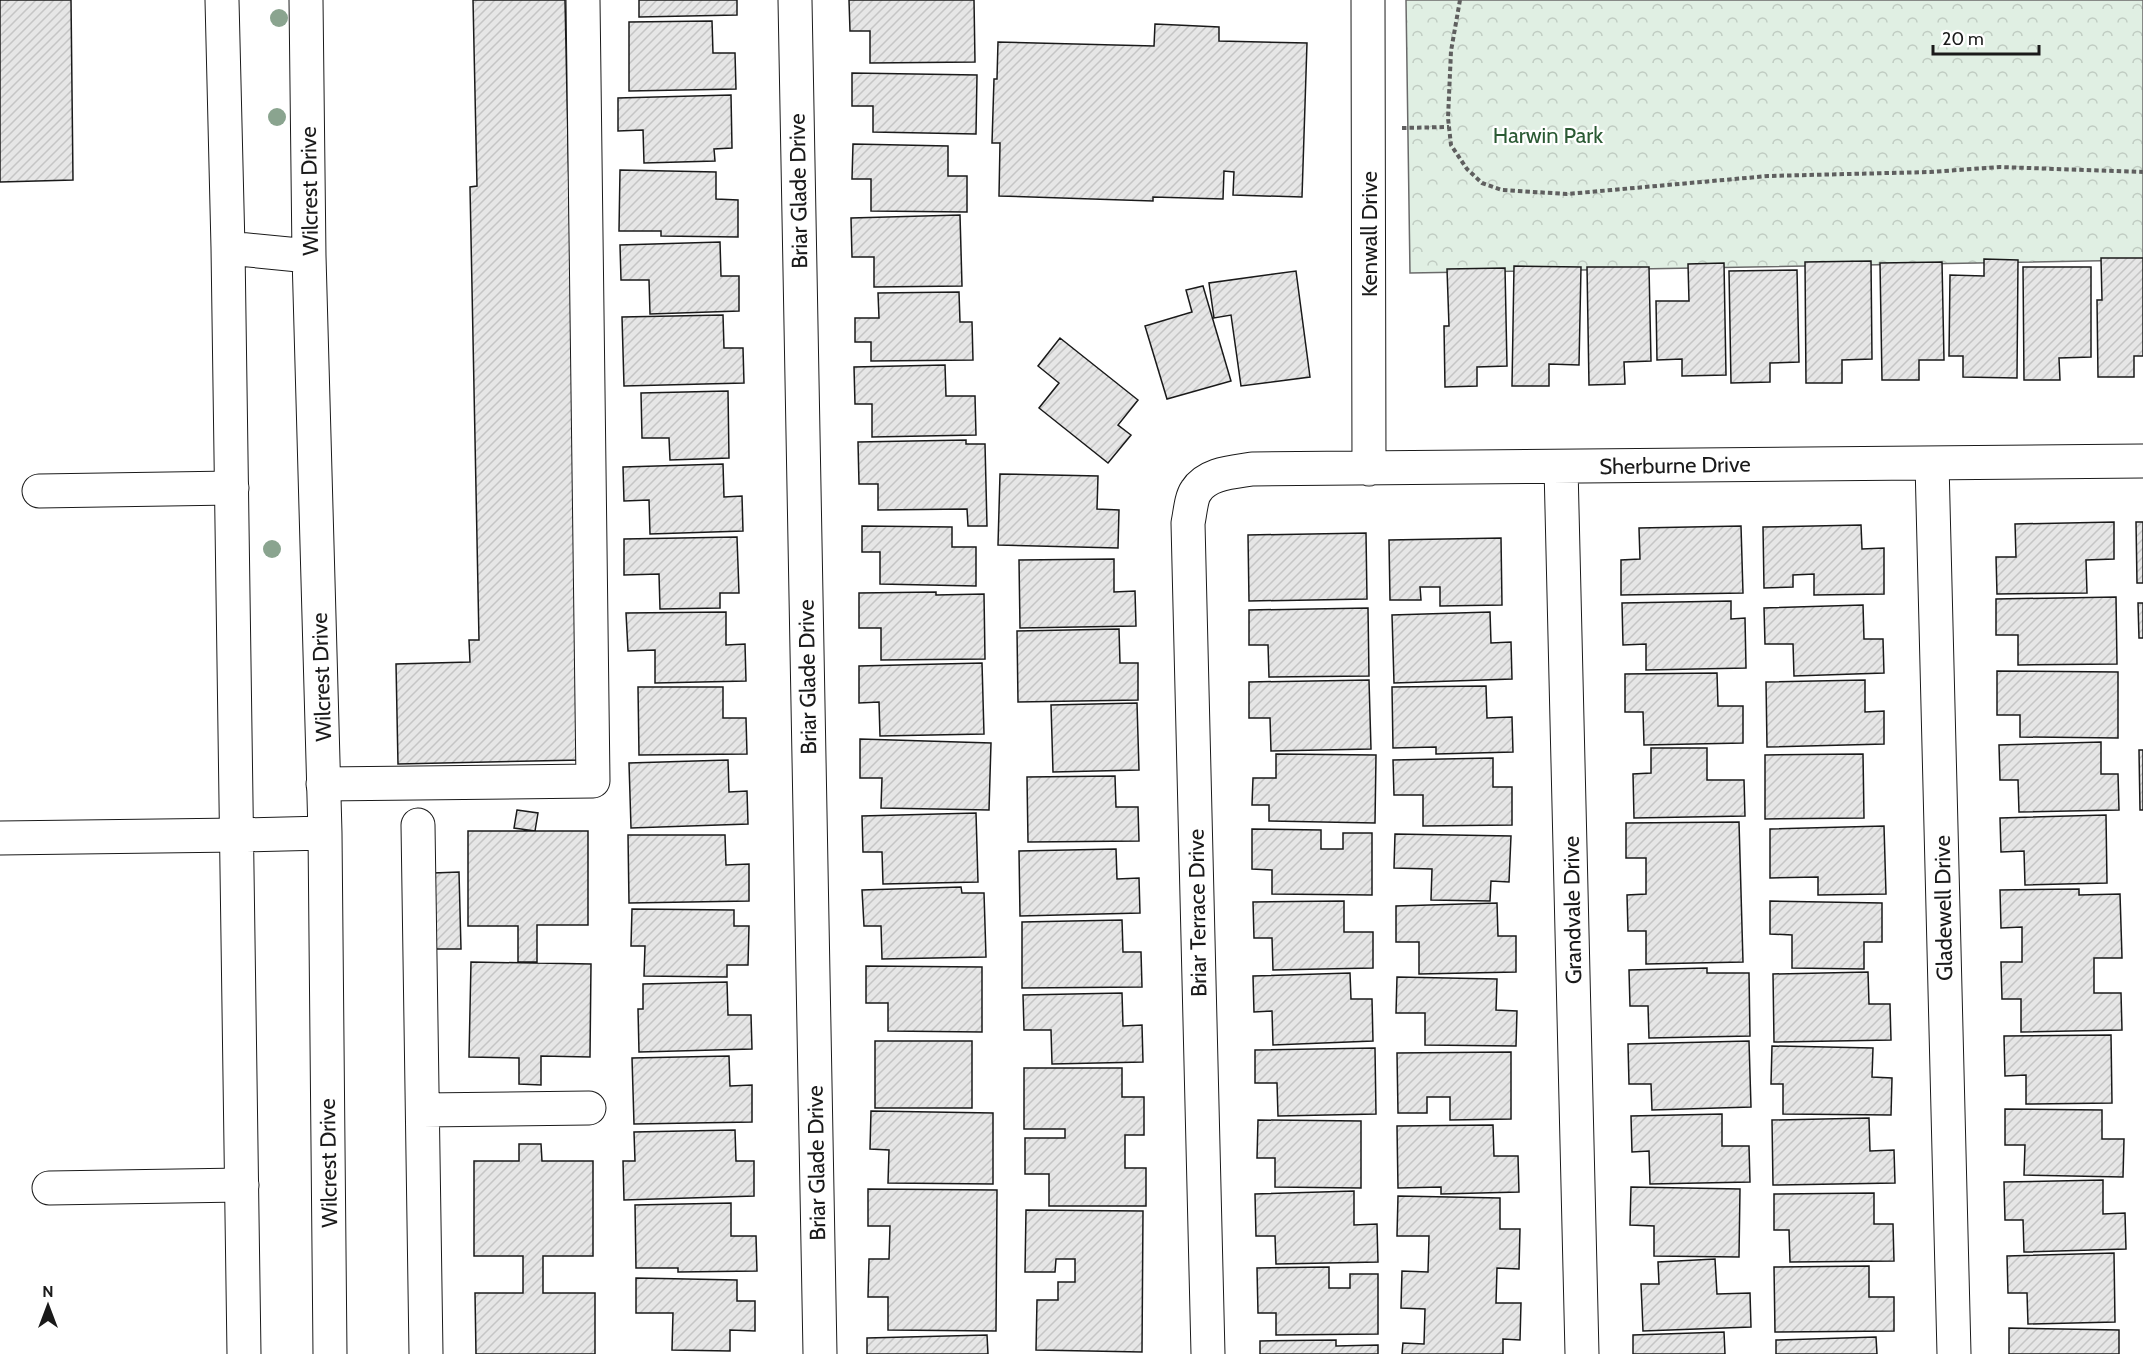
<svg xmlns="http://www.w3.org/2000/svg" width="2143" height="1354" font-family="Cabin,sans-serif">
<style>
.park{fill:url(#park-crowns);stroke:#6a6a6a;stroke-width:1.5}
.building{fill:url(#building-hatch);stroke:#1a1a1a;stroke-width:1.5}
.lines{fill:none;stroke-linecap:round;stroke-linejoin:round}
.minor-casing{stroke:#1a1a1a;stroke-width:35}
.major-casing{stroke:#1a1a1a;stroke-width:35}
.path{stroke:#5f5f5f;stroke-width:4;stroke-dasharray:4.5 3;stroke-linecap:butt}
.minor{stroke:#fff;stroke-width:33}
.major{stroke:#fff;stroke-width:33}
.tree{fill:#8aa48f}
.labels{text-anchor:middle;stroke-width:4.5;stroke-linejoin:round;paint-order:stroke}
.park-label{font-size:22px;fill:#2b5a34;stroke:#fff}
.street-label{font-size:22px;fill:#1a1a1a;stroke:#fff}
</style>
<defs>
<pattern id="park-crowns" width="20" height="18" patternUnits="userSpaceOnUse" patternTransform="scale(1.5)"><rect width="20" height="18" fill="#e0efe3"/><path d="M2 6a3 3 0 1 1 6 0M12 15a3 3 0 1 1 6 0" fill="none" stroke="#c0ccc2"/></pattern>
<pattern id="building-hatch" width="6" height="6" patternUnits="userSpaceOnUse" patternTransform="scale(1.5)"><rect width="6" height="6" fill="#e6e6e6"/><path d="M-1 1l2-2M0 6l6-6M5 7l2-2" fill="none" stroke="#c5c5c5"/></pattern>
</defs>
<rect width="100%" height="100%" fill="#fff"/>
<path class="park" d="M1406 0H2143V260L1410 273Z"/>
<path class="building" d="M0 0H71L73 180 0 182Z
M473 0H565L581 760 398 764 396 664 470 662 469 640H479L470 187 477 186Z
M639 0H737V15L639 17Z
M849 0H974L975 62 870 63V31H850Z
M712 21 713 53H735L736 89 629 91V22Z
M1155 24 1219 27V41L1307 43 1302 197 1233 195 1234 172 1224 171 1223 199 1153 197V201L999 196 1000 143H992L994 79H997L998 42 1154 46Z
M852 73 977 75 976 134 873 132V106H852Z
M731 95 732 148 714 149 715 161 644 163 643 130 618 131V98Z
M853 144 948 146V176H967V212L871 211V179H852Z
M620 170 716 172V199L738 200V237L661 236V231H619Z
M960 215 962 286 874 287V257H852L851 218Z
M720 242 721 276H739V311L650 314 649 280H621L620 245Z
M2101 258H2143V356H2134V377H2098L2097 300H2102Z
M1984 259 2018 260 2017 378 1963 377V356H1949L1950 275 1984 276Z
M1871 261 1872 359 1842 360V383H1806L1805 262Z
M1942 262 1944 360H1919V380H1882L1880 263Z
M1724 263 1726 375 1682 376V359L1657 360 1656 301H1689L1688 264Z
M1514 266 1581 267 1579 365 1549 364V386H1512Z
M1587 267H1649L1651 361 1624 362 1625 384 1589 385Z
M2023 267H2091V357L2059 358 2060 380H2024Z
M1505 268 1507 366 1477 367V386L1445 387 1444 326H1449L1447 269Z
M1797 270 1799 362 1770 363V382L1731 383 1729 271Z
M1296 271 1310 377 1241 386 1231 315 1214 318 1209 283Z
M1203 286 1231 381 1167 399 1145 326 1192 312 1186 290Z
M959 292 960 322H972L973 360 871 361V342H855V318H879L878 293Z
M723 315 724 348H743L744 383 624 386 622 317Z
M1060 338 1138 400 1118 425 1131 435 1108 463 1039 408 1059 383 1038 366Z
M945 365 946 396H975L976 435 872 437V404H855L854 367Z
M728 391 729 458 670 460 669 438H642L641 393Z
M966 440V444H985L987 526H968L967 509 878 510V484H859L858 442Z
M723 464 724 497 742 496 743 531 650 534 649 500 624 501 623 467Z
M1000 474 1098 476 1097 509 1119 510 1118 548 998 545Z
M2114 522V559L2086 560 2087 593 1997 594 1996 557H2016L2015 524Z
M2136 522H2143V583H2137Z
M1861 525 1862 549 1884 548V594L1814 595V574L1793 575V587L1764 588 1763 527Z
M862 526 952 527V547H976V586L880 584V552H862Z
M1741 526 1743 593 1621 595V560L1640 559 1639 528Z
M1366 533 1367 599 1249 601 1248 535Z
M737 537 739 593H720V608L660 609 659 574 624 575V539Z
M1501 538 1502 605 1440 606V587H1420L1421 600H1390L1389 540Z
M1114 559V592L1135 591 1136 626 1020 628 1019 560Z
M936 592V595L984 594 985 659 881 660V628H859V593Z
M2116 597 2117 664 2018 665V635H1996V599Z
M1731 601V619L1745 618 1746 668 1646 670V644L1623 645 1622 603Z
M2138 603H2143V638H2139Z
M1863 605 1864 639H1883L1884 673 1794 676 1793 644H1765L1764 608Z
M1368 608 1369 676 1269 677 1268 645H1249V610Z
M726 612V645L745 644 746 681 655 683V650L628 651 626 613Z
M1490 612 1491 643 1511 642 1512 679 1394 683 1392 615Z
M1119 629 1120 663H1138V700L1018 702 1017 631Z
M982 663 984 734 880 736 879 702 859 703V666Z
M1997 671 2118 672V738L2020 737V715H1997Z
M1717 673 1718 706H1743V743L1644 745 1643 712H1625V674Z
M1369 680 1371 749 1271 751 1270 718H1249V682Z
M1865 680V712L1884 711V744L1767 747 1766 682Z
M1486 686 1487 718 1512 717 1513 752 1436 754V747L1393 748 1392 687Z
M638 687H723V718H746L747 754 639 755Z
M1137 703 1139 770 1053 772 1051 705Z
M860 739 991 743 989 810 881 808 882 778H860Z
M2101 742V774H2118L2119 810 2019 812 2018 780H2000L1999 745Z
M1651 748H1707V780H1744L1745 816 1634 818 1633 774 1651 773Z
M2139 750H2143V810H2140Z
M1276 754 1376 755 1375 823 1269 821V805H1252L1253 778H1276Z
M1863 754 1864 818 1765 819V755Z
M1493 758V787H1512V825L1423 826V795H1394L1393 760Z
M728 760 729 792 747 791 748 824 631 828 629 763Z
M1115 776 1116 807H1138L1139 841 1028 842 1027 777Z
M517 810 538 813 535 831 514 828Z
M976 813 978 882 883 884 882 852H863L862 816Z
M2106 815 2107 883 2025 885 2024 851 2001 852 2000 818Z
M1739 822 1743 962 1646 964V931H1628L1627 895 1646 894V858H1626V823Z
M1884 826 1886 894 1818 895V877L1770 878V829Z
M1252 829 1321 830V849H1343V833H1372V895L1272 894V870L1252 869Z
M468 831H588V925H537V962H518V926H468Z
M1395 834 1511 836 1509 882 1491 881 1490 901 1431 900 1432 869 1394 868Z
M628 835H725L726 865 749 864V901L629 903Z
M1116 849 1117 879 1139 878 1140 913 1020 916 1019 851Z
M459 872 461 949H434L433 873Z
M961 887 962 893H984L986 957 882 959 881 926H864L862 890Z
M2079 889V895L2120 894 2122 958H2094V993H2121L2122 1030 2021 1032V999H2002L2001 962H2022V927L2001 928 2000 890Z
M1344 901V932H1373V968L1273 970 1272 938H1254L1253 902Z
M1770 901 1882 903V942H1864V969L1792 968V935L1770 934Z
M1497 903 1498 936H1516V972L1419 974V942H1396V906Z
M632 909 734 910V926H749L748 965H727V977L644 976 645 946H631Z
M1122 920 1123 952H1141L1142 987 1022 988V922Z
M471 962 591 964 590 1057 541 1056V1085L519 1084V1058L469 1057Z
M866 966 982 967V1032L888 1031V1003H866Z
M1707 968V973H1749L1750 1036 1649 1038 1648 1006H1630L1629 970Z
M1868 972 1869 1004H1890L1891 1040 1774 1042 1773 974Z
M1350 973 1351 999H1372L1373 1041 1273 1045 1272 1011 1254 1012 1253 976Z
M1397 977 1497 979 1496 1010 1517 1011 1516 1046 1425 1045V1013H1396Z
M727 982 728 1015H751L752 1049 639 1052 638 1009H643V984Z
M1122 993 1123 1026 1142 1025 1143 1062 1052 1064 1051 1030H1024L1023 995Z
M2111 1035 2112 1103 2026 1104V1075L2005 1076 2004 1036Z
M875 1041H972V1108H875Z
M1749 1041 1751 1107 1652 1110 1651 1084H1629L1628 1044Z
M1772 1046 1873 1048 1872 1077 1892 1078 1891 1115 1783 1114V1084H1771Z
M1375 1048 1376 1114 1278 1116 1277 1083H1255V1050Z
M1511 1052V1119L1450 1120V1097H1427V1113H1398L1397 1053Z
M729 1056 730 1086 752 1085V1122L634 1124 632 1058Z
M1024 1068H1122V1097H1144V1135H1125V1168H1146V1206H1049V1174H1025V1138H1065V1129H1024Z
M2005 1109 2102 1110V1139H2124L2123 1177 2024 1175 2025 1145H2005Z
M871 1111 993 1113V1184L888 1183 889 1150 870 1149Z
M1722 1114V1146H1749L1750 1182 1650 1184 1649 1151 1632 1152 1631 1116Z
M1869 1118 1870 1151 1894 1150 1895 1183 1773 1185 1772 1120Z
M1258 1120 1361 1121V1188L1275 1187V1158H1257Z
M1493 1125 1494 1156H1518L1519 1192 1441 1194V1187L1398 1188 1397 1126Z
M735 1130 736 1161H754V1196L624 1200 623 1161H635L634 1132Z
M519 1144H541L542 1161H593V1256H543V1293H595V1354H476L475 1293H523V1256H474V1161H519Z
M2103 1180V1214L2125 1213 2126 1249 2024 1252 2023 1220H2005L2004 1182Z
M1631 1187 1740 1189 1739 1257 1654 1256V1226L1630 1225Z
M868 1189 997 1190 996 1331 888 1330V1297H868L869 1259H889L890 1226H868Z
M1354 1191V1225L1377 1224 1378 1262 1276 1264 1275 1236H1256L1255 1194Z
M1874 1193V1224H1893L1894 1261 1790 1262 1789 1230H1774V1194Z
M1398 1196 1500 1198V1229H1520L1519 1269 1497 1268 1496 1303H1521L1520 1340 1503 1339V1354H1402L1403 1343 1424 1344 1425 1309 1401 1308 1402 1271 1428 1272 1429 1236H1397Z
M731 1203V1236H756L757 1271 678 1272V1268H636L635 1205Z
M1026 1210 1143 1211 1142 1352 1036 1350 1037 1300H1058V1282H1075V1259H1056L1055 1272H1025Z
M2114 1253 2115 1322 2028 1324 2027 1293H2008L2007 1256Z
M1715 1259 1717 1294 1750 1293 1751 1327 1643 1331 1641 1284H1659L1658 1262Z
M1869 1266V1297H1894V1331L1775 1332 1774 1267Z
M1329 1267V1288H1350V1274H1378V1334L1276 1335V1313H1258L1257 1268Z
M636 1278 737 1280V1301H755V1331L730 1330V1351L672 1350 673 1313H636Z
M2009 1328 2119 1330V1354H2009Z
M1724 1332 1725 1354H1633V1335Z
M987 1335 988 1354H867V1338Z
M1876 1337 1877 1354H1776V1340Z
M1336 1340V1346L1378 1345V1354H1260V1341Z"/>
<g class="lines">
<g class="minor-casing">
<path id="minor" d="M795 0 820 1354
M1368 0 1369 469
M1932 463 1954 1354
M1561 467 1582 1354
M39 491 232 488
M323 784 593 781 583 0
M418 825 426 1354
M0 838 238 835
M423 1110 589 1108
M49 1188 242 1185
M1208 1354 1188 523C1190 514 1191 498 1196 491 1207 473 1234 472 1252 469L2143 461"/>
</g>
<g class="major-casing">
<path id="major" d="M222 0 228 248 244 1354
M306 0 309 256 325 833 330 1354
M228 248 309 256
M238 835 325 833"/>
</g>
<path class="path" d="M1460 0 1451 51 1448 118 1451 145 1467 169 1482 183 1502 190 1567 194 1768 176 1930 172 2000 167 2143 172
M1402 128 1449 127"/>
<use href="#minor" class="minor"/>
<use href="#major" class="major"/>
</g>
<g class="tree">
<circle cx="279" cy="18" r="9"/>
<circle cx="277" cy="117" r="9"/>
<circle cx="272" cy="549" r="9"/>
</g>
<g class="labels">
<g class="park-label">
<text x="1548" y="143">Harwin Park</text>
</g>
<g class="street-label">
<text transform="translate(309 191) rotate(-91)" y="8">Wilcrest Drive</text>
<text transform="translate(798 191) rotate(-91)" y="8">Briar Glade Drive</text>
<text transform="translate(1369 234) rotate(-90)" y="8">Kenwall Drive</text>
<text transform="translate(1675 465) rotate(-1)" y="8">Sherburne Drive</text>
<text transform="translate(321 677) rotate(-92)" y="8">Wilcrest Drive</text>
<text transform="translate(807 677) rotate(-91)" y="8">Briar Glade Drive</text>
<text transform="translate(1943 908) rotate(-91)" y="8">Gladewell Drive</text>
<text transform="translate(1572 910) rotate(-91)" y="8">Grandvale Drive</text>
<text transform="translate(1197 913) rotate(-91)" y="8">Briar Terrace Drive</text>
<text transform="translate(328 1163) rotate(-91)" y="8">Wilcrest Drive</text>
<text transform="translate(816 1163) rotate(-91)" y="8">Briar Glade Drive</text>
</g>
</g>
<g transform="translate(48 1306)" stroke="#ffffff" stroke-width="4.5" paint-order="stroke">
<path d="M0-4.5L10 22L0 15L-10 22Z" fill="#1a1a1a"/>
<text y="-9" font-size="16" font-weight="bold" text-anchor="middle" fill="#1a1a1a">N</text>
</g>
<path d="M1933 45v9h106v-9" fill="none" stroke="#1a1a1a" stroke-width="3"/>
<text x="1942" y="45" font-size="18" fill="#1a1a1a" stroke="#ffffff" stroke-width="4.5" paint-order="stroke">20 m</text>
</svg>
